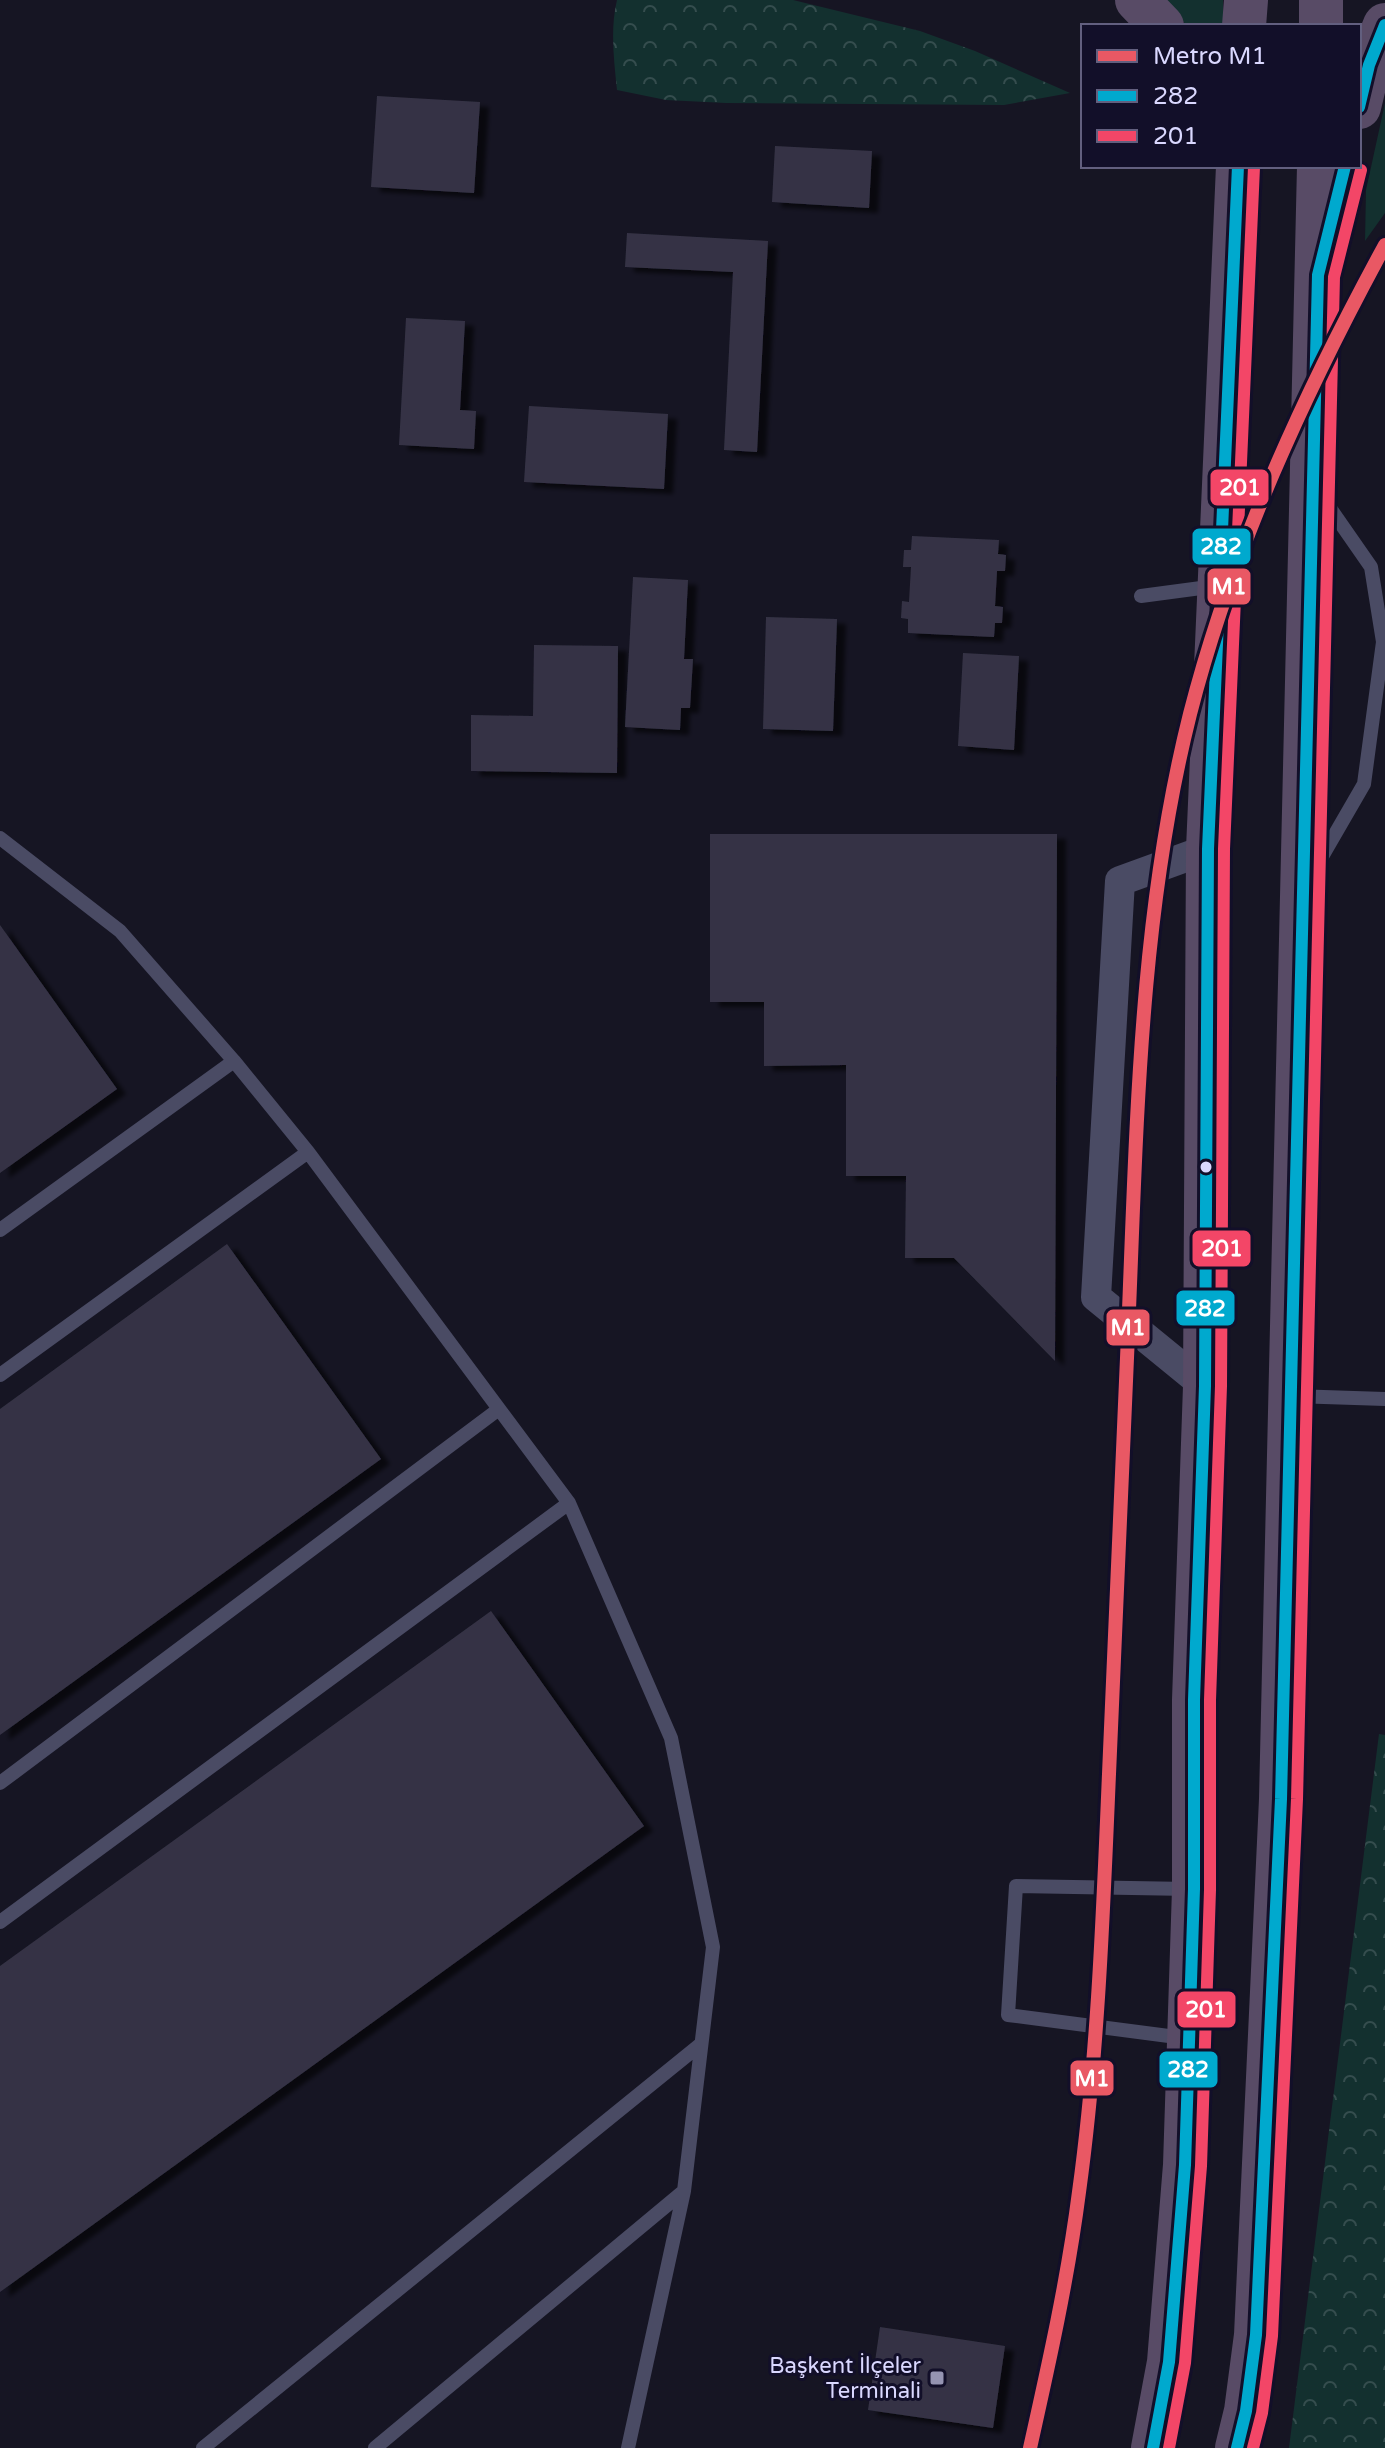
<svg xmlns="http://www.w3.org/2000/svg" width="1385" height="2448" font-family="'Varela Round',sans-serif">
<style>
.green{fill:#13302f}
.forest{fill:url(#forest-crowns)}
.building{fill:#353345;filter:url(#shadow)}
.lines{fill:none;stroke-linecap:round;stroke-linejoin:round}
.service{stroke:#4a4b64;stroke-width:14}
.minor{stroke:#4a4b64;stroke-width:30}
.trunk{stroke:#584b66;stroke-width:44}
.bus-1-casing{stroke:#120f29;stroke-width:18}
.bus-2-casing{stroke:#120f29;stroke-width:18}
.bus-1{stroke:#00a9ce;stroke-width:12}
.bus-2{stroke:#f34667;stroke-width:12}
.metro-1-casing{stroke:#120f29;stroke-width:20}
.metro-1{stroke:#e95864;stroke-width:14}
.bus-dot{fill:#dad8ff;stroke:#120f29;stroke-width:3}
.poi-dot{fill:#9594b2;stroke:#120f29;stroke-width:3}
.labels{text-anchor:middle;stroke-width:6;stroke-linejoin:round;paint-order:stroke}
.poi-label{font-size:22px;fill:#dad8ff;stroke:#120f29;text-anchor:end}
.line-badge{stroke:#120f29;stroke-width:3}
.badge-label{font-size:22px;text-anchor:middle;font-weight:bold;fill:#fff}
</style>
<defs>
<pattern id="forest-crowns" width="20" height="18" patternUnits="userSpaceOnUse" patternTransform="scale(2)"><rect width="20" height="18" fill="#13302f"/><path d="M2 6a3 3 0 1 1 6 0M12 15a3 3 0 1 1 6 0" fill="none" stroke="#354d4e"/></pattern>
<filter id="shadow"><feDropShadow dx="9" dy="5" stdDeviation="2" flood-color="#0009"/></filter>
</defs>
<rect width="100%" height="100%" fill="#161523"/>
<path class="green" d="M1165 0H1223V26H1187Z
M1385 103V213L1365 241 1366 190Z"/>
<path class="forest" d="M617 0H793L920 31 975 51 1070 93 1004 105 726 103 666 100 617 90C614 60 610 29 617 0Z
M1379 1734 1385 1735V2448H1289Z"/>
<path class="building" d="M377 96 480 102 474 193 371 187Z
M775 146 872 151 869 208 772 202Z
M627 233 768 241 757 452 724 450 733 272 625 267Z
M406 318 465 321 460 410 476 411 474 449 399 445Z
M529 406 668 414 664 489 524 482Z
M912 536 999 540 998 554 1006 555 1005 571H997L995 606 1003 607 1002 623H995L994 637 908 633V619L901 618 902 601 909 602 911 567H903L904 550H911Z
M633 577 688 580 684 659H693L690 708H681L680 730 625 727Z
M766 617 837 619 833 731 763 729Z
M534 645 618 646 617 773 471 771V715L533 716Z
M963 653 1019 656 1014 750 958 746Z
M710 834H1057L1055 1361 954 1258H905L906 1176H846V1065L764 1066V1002H710Z
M0 925 117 1089 0 1173Z
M227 1244 381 1459 0 1735V1409Z
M491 1611 644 1826 0 2292V1966Z
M880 2327 1005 2346 993 2428 868 2410Z"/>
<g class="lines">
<path class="service" d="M1141 596 1216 586
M0 838 120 931 234 1061 308 1152 569 1503 671 1738 713 1947 684 2191 628 2448
M1316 867 1364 784 1383 642 1371 567 1323 498
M0 1230 234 1061
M0 1375 308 1152
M1293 1396 1385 1399
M0 1783 499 1409
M0 1922 569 1503
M1184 2038 1008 2015 1016 1886 1189 1889
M203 2448 701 2044
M375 2448 684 2191"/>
<path class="minor" d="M1205 1386 1096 1297 1120 881 1208 849"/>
<path class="trunk" d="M1137 0 1162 26
M1244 26 1246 0
M1321 26V0
M1359 107 1369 65 1385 25
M1153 2448 1169 2362 1185 2165 1194 1889V1700L1205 1386 1208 849 1238 166
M1237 2448 1246 2411 1256 2335 1281 1799 1319 166"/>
<g class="bus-1-casing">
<path id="bus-1" d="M1359 107 1369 65 1385 25
M1153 2448 1169 2362 1185 2165 1194 1889V1700L1205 1386 1208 849 1238 166
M1237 2448 1246 2411 1256 2335 1281 1799 1318 275 1345 166"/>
</g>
<g class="bus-2-casing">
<path id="bus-2" d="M1169 2448 1185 2363 1201 2166 1210 1890V1700L1221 1386 1224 849 1254 167
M1253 2448 1262 2413 1272 2336 1297 1799 1334 277 1361 170"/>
</g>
<use href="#bus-1" class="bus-1"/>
<use href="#bus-2" class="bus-2"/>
<g class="metro-1-casing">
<path id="metro-1" d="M1030 2448C1049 2363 1068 2278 1079 2192 1098 2054 1103 1914 1109 1774 1116 1620 1123 1465 1129 1310 1137 1111 1141 909 1190 714 1232 550 1304 394 1385 245"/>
</g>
<use href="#metro-1" class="metro-1"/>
</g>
<circle class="bus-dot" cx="1206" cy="1167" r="7"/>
<rect class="poi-dot" x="929" y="2370" width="16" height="16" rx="4"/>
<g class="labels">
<g class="poi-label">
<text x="921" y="2373">Başkent İlçeler<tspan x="921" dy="25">Terminali</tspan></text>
</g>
</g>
<g class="line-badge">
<rect x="1209" y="468" width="61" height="39" rx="8" fill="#f34667"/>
<rect x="1191" y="527" width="61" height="39" rx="8" fill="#00a9ce"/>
<rect x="1206" y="567" width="46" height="39" rx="8" fill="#e95864"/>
<rect x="1191" y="1229" width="61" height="39" rx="8" fill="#f34667"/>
<rect x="1175" y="1289" width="61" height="38" rx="8" fill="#00a9ce"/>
<rect x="1105" y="1308" width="46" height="39" rx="8" fill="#e95864"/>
<rect x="1176" y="1990" width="61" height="39" rx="8" fill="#f34667"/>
<rect x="1158" y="2050" width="61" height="39" rx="8" fill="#00a9ce"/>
<rect x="1069" y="2059" width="46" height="38" rx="8" fill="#e95864"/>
</g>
<g class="badge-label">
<text x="1240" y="495">201</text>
<text x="1221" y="554">282</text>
<text x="1229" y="594">M1</text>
<text x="1222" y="1256">201</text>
<text x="1205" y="1316">282</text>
<text x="1128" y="1335">M1</text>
<text x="1206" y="2017">201</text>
<text x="1188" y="2077">282</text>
<text x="1092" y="2086">M1</text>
</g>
<rect x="1081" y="24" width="280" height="144" fill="#120f29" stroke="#625f7f" stroke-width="2"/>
<rect x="1097" y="50" width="40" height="12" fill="#e95864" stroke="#625f7f" stroke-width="2"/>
<text x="1153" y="64" font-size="24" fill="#dad8ff">Metro M1</text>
<rect x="1097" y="90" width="40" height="12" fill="#00a9ce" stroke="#625f7f" stroke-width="2"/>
<text x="1153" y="104" font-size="24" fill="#dad8ff">282</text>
<rect x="1097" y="130" width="40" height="12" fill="#f34667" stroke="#625f7f" stroke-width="2"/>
<text x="1153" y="144" font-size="24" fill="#dad8ff">201</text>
</svg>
